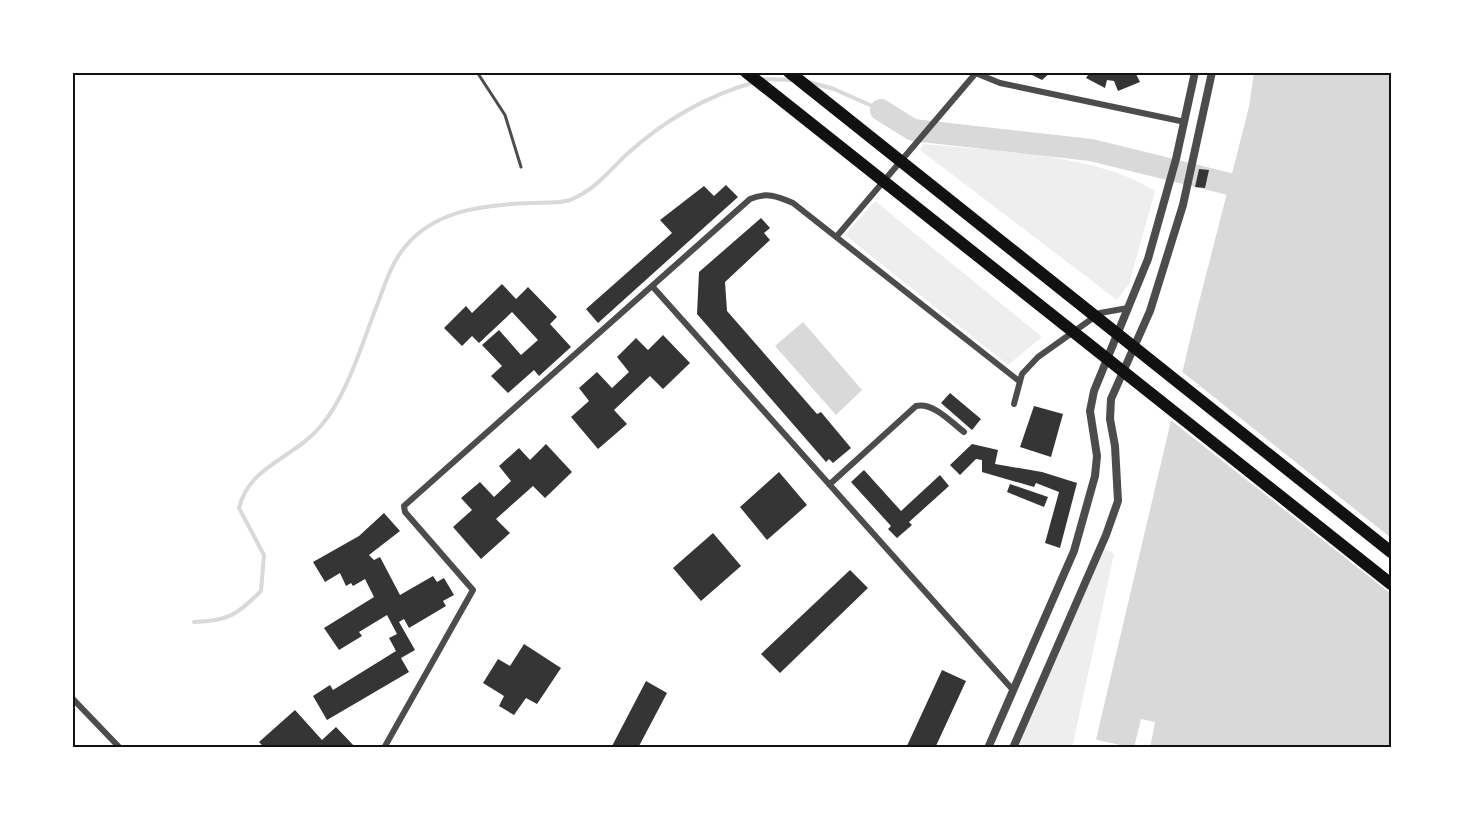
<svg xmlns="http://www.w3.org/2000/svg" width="1463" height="820" font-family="Ubuntu,sans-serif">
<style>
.green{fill:#eee}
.water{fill:#d9d9d9}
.pier{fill:#fff}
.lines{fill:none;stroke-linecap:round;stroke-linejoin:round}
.stream{stroke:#d9d9d9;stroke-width:4}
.river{stroke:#d9d9d9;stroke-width:22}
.building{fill:#353535}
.service{stroke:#4c4c4c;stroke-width:3}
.minor{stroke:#4c4c4c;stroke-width:6}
.tertiary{stroke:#4c4c4c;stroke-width:8}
.motorway{stroke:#111;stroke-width:12}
.neatline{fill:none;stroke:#111;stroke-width:2}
</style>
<rect width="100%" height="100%" fill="#fff"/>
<path class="green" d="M923 144C992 151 1096 153 1155 191L1129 284 1117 300 920 150Z
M875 201 1042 337 1008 365 845 235Z
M1101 547 1114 554 1072 748H1013Z"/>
<path class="water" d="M1254 72H1391V748H1094L1197 310 1249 107Z
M803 322 862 390 836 415 775 346Z"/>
<path class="pier" d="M1180 370 1391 538V594L1168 418Z
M1141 719 1155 722 1150 748H1103L1092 745 1093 739 1134 748Z"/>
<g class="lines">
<path class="stream" d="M762 79 793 80
M809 82 834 89 881 110
M194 622C228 621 237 615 261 591L264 555 239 508C249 466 294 458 320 427 348 395 363 340 379 300 387 278 394 257 411 240 442 209 487 205 529 203 541 202 558 204 570 200 596 189 606 174 626 155 663 121 706 96 755 82"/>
<path class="river" d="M881 110 913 130 1091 150 1258 191"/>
</g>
<path class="building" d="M1026 72H1051L1042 80Z
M1090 72H1135L1140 82 1118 91 1114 81 1107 80 1105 88 1086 78Z
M1199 169 1209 170 1205 188 1195 187Z
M726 185 738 197 598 323 586 309 672 233 660 220 704 186 714 196Z
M761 218 770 228 764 233 770 240 725 282 727 311 817 414 821 412 851 448 833 463 829 459 826 462 697 314 699 272Z
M502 284 516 299 528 287 557 317 550 324 571 347 539 376 534 370 508 393 491 376 502 366 482 345 499 330 521 355 538 340 512 312 479 343 472 336 462 346 444 328 466 306 472 313Z
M663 335 690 363 663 389 650 376 614 410 627 424 598 449 571 417 589 401 579 388 597 372 612 388 629 372 617 357 636 338 648 350Z
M950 393 981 419 972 430 941 403Z
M1034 406 1063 414 1051 457 1020 447Z
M546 444 572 472 545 498 533 486 496 519 510 533 481 559 453 527 472 510 461 498 480 482 494 497 511 481 499 466 519 448 530 460Z
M972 444 998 450 995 464 1042 472 1077 483 1060 548 1045 543 1059 492 1036 483 1034 487 982 472V460L976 459 960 475 950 465Z
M864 470 901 511 940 475 949 486 909 522 912 525 897 538 888 529 891 526 851 482Z
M779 472 807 505 767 540 740 507Z
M1010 484 1048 497 1044 507 1007 492Z
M384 513 400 531 369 555 374 560 380 557 400 595 433 576 437 582 444 578 454 595 443 601 446 606 409 628 404 619 399 622 415 650 401 658 409 672 327 720 313 696 330 685 333 690 396 651 389 638 397 634 387 615 359 632 362 636 339 650 324 628 374 597 365 579 353 586 351 583 346 586 340 573 325 582 313 562 359 536Z
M713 533 741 566 701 601 673 568Z
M850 570 868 588 780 673 761 654Z
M524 644 561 668 537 704 526 698 514 715 499 706 504 696 483 683 498 659 510 666Z
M942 670 966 681 935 748H906Z
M646 681 667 693 638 748H611Z
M295 710 322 740 336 727 356 748H265L259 742Z"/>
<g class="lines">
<path class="service" d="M477 72 505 115 521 167"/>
<path class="minor" d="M973 72 1000 83 1185 122
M837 236 975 74
M652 286 1013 690
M1014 404 1022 374 1038 357 1100 313 1128 308
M830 484 916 406C933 402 951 422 964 432
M72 698 120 748
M384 748 473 590 405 512 404 506 750 199C766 192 777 196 793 203L1019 381"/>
<path class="tertiary" d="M988 748 1074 551 1095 476 1097 456 1090 411 1094 391 1148 259 1176 159 1195 72
M1013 748 1106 535 1118 501 1115 446 1110 419 1111 399 1150 311 1183 205 1212 72"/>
<path class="motorway" d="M746 72 1391 584
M789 72 1391 552"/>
</g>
<rect width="1463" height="820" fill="none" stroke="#ffffff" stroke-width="147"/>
<rect x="74" y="74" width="1316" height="672" class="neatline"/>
</svg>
